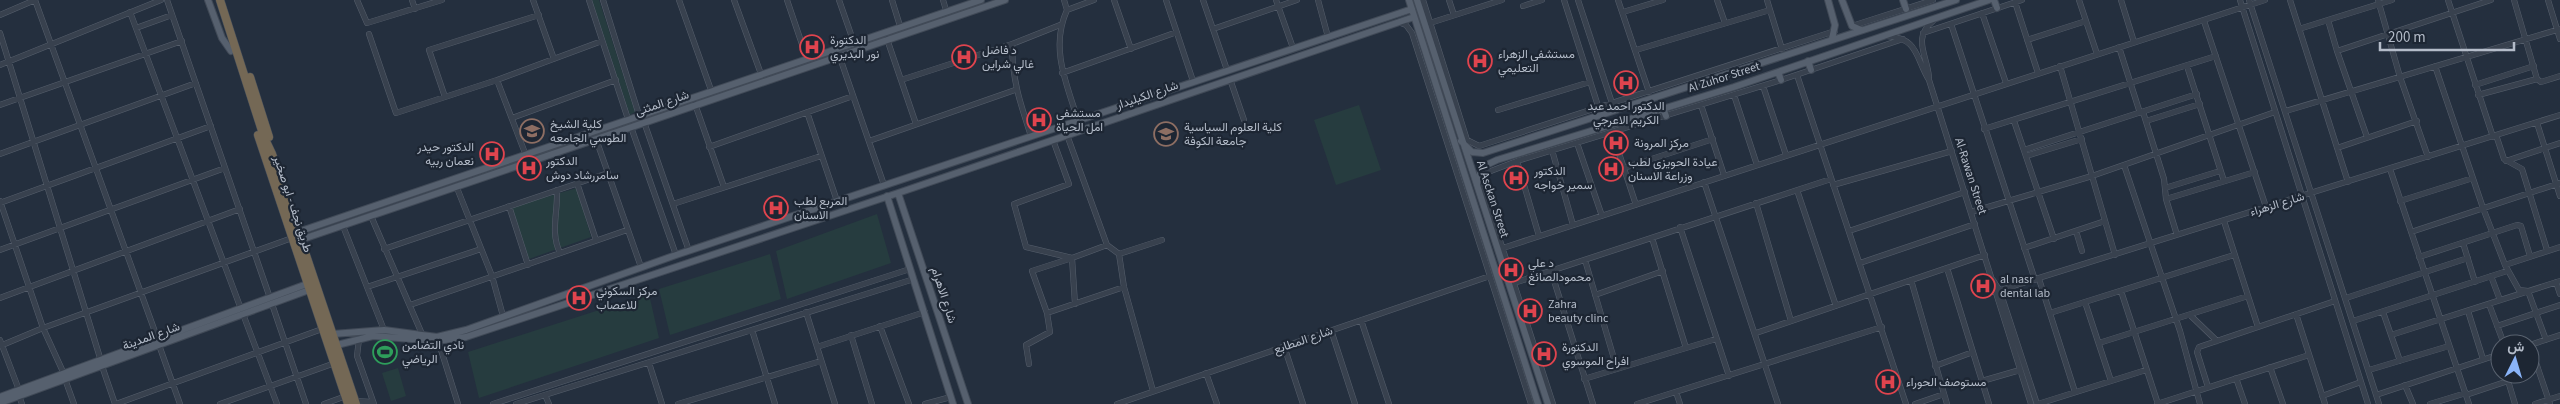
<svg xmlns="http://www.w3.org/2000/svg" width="2560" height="404" font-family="'Source Sans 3',Vazirmatn,sans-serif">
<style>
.green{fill:#263c3f}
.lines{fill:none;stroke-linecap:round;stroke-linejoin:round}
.minor-casing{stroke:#565f6c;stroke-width:6}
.major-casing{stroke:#414a57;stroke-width:8}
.highway-casing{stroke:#434c59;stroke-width:9}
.minor{stroke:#38414e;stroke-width:5}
.major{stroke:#56606e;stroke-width:6}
.highway{stroke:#746855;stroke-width:8}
.labels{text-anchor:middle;stroke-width:4.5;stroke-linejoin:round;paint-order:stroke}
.poi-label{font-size:12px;fill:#b4bcc9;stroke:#1d2633;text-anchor:start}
.street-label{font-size:12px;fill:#b4bcc9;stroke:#1d2633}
</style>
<rect width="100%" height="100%" fill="#242f3e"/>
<path class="green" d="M592 0H599L635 112 630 115Z
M1359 105 1381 170 1336 185 1314 120Z
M577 188 591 237 529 259 512 207Z
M877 214 891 263 787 299 776 251Z
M770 254 781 299 670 335 659 289Z
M649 294 659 338 479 398 468 352Z
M398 368 406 396 391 401 382 373Z"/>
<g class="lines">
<g class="minor-casing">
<path id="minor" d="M35 0 158 340
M167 0 270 298
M357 0 367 23 442 0
M412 0 415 9
M533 0 554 59
M589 0 628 119
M603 0 639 115
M679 0 711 90
M734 0 761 74
M787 0 807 59
M839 0 854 43
M892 0 900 26
M943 0 946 10
M1064 0 1067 10
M1114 0 1131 49
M1166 0 1193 81
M1203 0 1227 70
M1276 0 1293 48
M1318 0 1328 37
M1423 0 1467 140 1479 146 1835 31
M1449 0 1454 15
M1564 0 1599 109
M1578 0 1612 103
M1618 0 1649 92
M1717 0 1725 23
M1767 0 1782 49
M2079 0 2097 54
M2121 0 2134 42
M2240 0 2368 404
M2249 0 2379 404
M2290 0 2348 182
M2378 0 2400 77 2428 157
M2448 0 2493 137
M2548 0 2560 39
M2015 2 2038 73
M1523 6 1542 0
M130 12 241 309
M1623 12 1663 0
M1982 13 2006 83
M0 15 35 0
M2328 20 2337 51 2491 0
M2204 21 2266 207
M1398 22 1406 25 1412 33 1531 404
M1430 23 1502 0
M1951 24 2035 280
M1852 26 1933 0
M136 28 172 15
M1213 29 1297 0
M2299 29 2392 0
M0 33 101 361
M1923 33 2022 0
M369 34 396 113 497 80 602 41
M1886 36C1919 38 1915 57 1929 80L2031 404
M887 39 916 124
M2027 40 2086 21
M1012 44C1012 79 1020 103 1031 136
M2119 47 2140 113
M1636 50 1770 10
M2337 51 2367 137
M839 55 884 185
M0 65 161 0
M2060 66 2115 255
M2187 66 2224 181
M2435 66 2483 208 2505 265 2519 290 2528 291 2546 340
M1062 73 1177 32
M1797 75 1906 404
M1929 77C1927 55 1912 38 1933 21
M1230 79 1244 120
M2537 79 2541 82 2560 76
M497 80 525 153
M901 80 1012 44 1060 25
M2475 85 2534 66
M1763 86 1786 155
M1734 95 1757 165
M2478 95 2537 79 2514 0
M445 97 429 50 539 15
M695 104 724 187
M0 105 182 41
M1701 105 1724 175
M1498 110 1590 82
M2286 111 2560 29
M807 112 837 201
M2143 112 2164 179 2166 199 2177 235
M512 118 616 80
M1078 120C1066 83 1050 47 1067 10L1094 0
M2014 121 2054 239
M2146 121 2200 104
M644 122 689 251
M2537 123 2560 196
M631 127 676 255
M1984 129 2216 56
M1612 132 1636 205
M1067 135 1107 245 1119 254 1124 287 1153 391
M2496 135 2504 159 2522 169 2547 250
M596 139 641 267
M1053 140 1069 184 1014 204 1026 247 1072 258
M869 141 1015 90
M1577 143 1602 216
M709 147 853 96
M2337 148 2417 121
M1552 150 1573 225
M2024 150 2197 94
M0 154 196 83
M2026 156 2082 139
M1517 161 1539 236
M2506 161 2560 143
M2124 165 2180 331 2200 404
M1624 168 1713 139
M2390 169 2469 404
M1704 182 1778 404
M577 183 596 240
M1833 185 1952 151
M457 188 492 276 503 316
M2165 188 2220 171
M557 190C558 213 550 232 560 253
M1797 190 1836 306
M2166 199 2255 172
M0 201 43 328 64 374
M2400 201 2473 178
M0 203 211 126
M1756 203 1791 321
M673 204 821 156
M509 206 528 265
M1971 212 2092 176 2275 112
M371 216 422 334
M2224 221 2258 327
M343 226 384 330
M1680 227 1729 376
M1849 231 1965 192
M2076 231 2082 251
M2411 232 2560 183
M2463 243 2475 282
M1503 248 2265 0
M2024 248 2105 221
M384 249 608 173
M0 250 225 168
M1119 254 1162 240
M2419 257 2517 225 2521 226 2530 256
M1585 260 1617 369
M1860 263 1975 224
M2505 265 2560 247
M1947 268 1989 404
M1551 271 1593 404
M2491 276 2500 300
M2039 279 2075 392
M1911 280 1947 404
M1993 280 2000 291 2037 404
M2556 282 2560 294
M1514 283 1831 179
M367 287 481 249
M2121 291 2158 404
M1994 292 2560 115
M1595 295 1663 271
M0 298 240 209
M2346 298 2468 258
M2085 302 2111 381
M272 304 306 404
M1075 304 1072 258 1107 245
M2489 304 2504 344
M410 305 627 230
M2468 311 2483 359
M806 312 835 404
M2383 312 2400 361
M1047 313 1032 271 1072 258
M2050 313 2234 255
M243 314 277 404
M2296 314 2325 404
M2190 315 2217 341
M1361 320 1389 404
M2353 321 2507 271
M880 326 909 404
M2497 326 2560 305
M752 330 775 404
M1331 330 1355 404
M1756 333 1985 255
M851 335 872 404
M2391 335 2560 281
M437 337 458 404
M359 339 357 356 374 404
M0 340 19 390
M2099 343 2248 296
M159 345 180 404
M0 346 43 328 292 238
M1284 346 1303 404
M817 347 925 312
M1686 348 1716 339
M649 363 662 404
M1029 364 1026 345 1050 332 1047 313 1124 287
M102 366 115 404
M1935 366 1973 352
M2270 367 2283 404
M2369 370 2449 346
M1206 373 1217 404
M2506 374 2515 404
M2236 378 2245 404
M65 379 74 404
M1584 379 1686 348 1652 238
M1982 381 2020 370
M2405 385 2413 404
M2208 387 2197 352 2199 347 2335 301
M1676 392 1680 404
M545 395 549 404
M2376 395 2500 354
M2466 395 2508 381
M19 396 22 404
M2322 396 2361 382
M355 401 373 402
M116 404 322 329
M220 404 335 363
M324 404 346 396
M493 404 910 269
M516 404 914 279
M678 404 821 361
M925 404 951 397
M1117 404 1490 276
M1553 404 1482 185 1483 174 1517 161 1781 80 1903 39
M1637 404 1882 327
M1915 404 1944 394
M2038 404 2146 370
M2157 404 2309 355
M2430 404 2466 393
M2535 404 2560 396
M2550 404 2530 345 2560 335"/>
</g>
<g class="major-casing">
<path id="major" d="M208 0 222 38 231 51
M1409 0 1538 404
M1417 0 1548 404
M1828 0 1835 25 1832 39
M1842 0 1852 26 1861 30
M1903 0 1906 9
M1994 0 1997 8
M1808 61 1811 70
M1778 72 1781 80
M1663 108 1666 116
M1461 141 1472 152 1483 153 1956 0
M1477 184 1482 167 1497 160 1734 87 1989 0
M898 193 968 404
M887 196 953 404
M298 232 981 0
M300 240 1005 0
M333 334 384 330 437 337 466 330 676 255 1412 9
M337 345 373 336 437 341 466 337 898 193 1414 17
M0 397 307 284
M0 403 309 290"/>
</g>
<g class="highway-casing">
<path id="highway" d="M220 0 264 137 272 154 356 404
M250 77 269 137
M258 135 348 404"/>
</g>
<use href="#minor" class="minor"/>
<use href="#major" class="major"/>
<use href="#highway" class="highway"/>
</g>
<defs>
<g id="hospital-ring" transform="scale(1.25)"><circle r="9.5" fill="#1d2633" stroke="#e0444e" stroke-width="1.5"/><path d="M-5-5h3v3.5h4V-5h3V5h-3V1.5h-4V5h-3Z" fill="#e0444e"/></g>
<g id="university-ring" transform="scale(1.25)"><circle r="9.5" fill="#1d2633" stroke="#8d6e63" stroke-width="1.5"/><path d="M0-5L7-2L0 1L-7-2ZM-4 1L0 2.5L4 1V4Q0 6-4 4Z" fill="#8d6e63"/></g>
<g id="stadium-ring" transform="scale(1.25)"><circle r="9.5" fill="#1d2633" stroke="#2e9e5b" stroke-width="1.5"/><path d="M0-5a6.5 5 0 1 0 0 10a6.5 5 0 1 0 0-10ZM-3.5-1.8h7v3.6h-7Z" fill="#2e9e5b"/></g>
</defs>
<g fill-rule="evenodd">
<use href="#hospital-ring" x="812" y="47"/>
<use href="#hospital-ring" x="964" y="57"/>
<use href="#hospital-ring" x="1480" y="61"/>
<use href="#hospital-ring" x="1626" y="83"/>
<use href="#hospital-ring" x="1039" y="120"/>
<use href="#university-ring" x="532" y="131"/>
<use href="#university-ring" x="1166" y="134"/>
<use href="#hospital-ring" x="1616" y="143"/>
<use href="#hospital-ring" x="492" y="154"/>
<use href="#hospital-ring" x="529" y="168"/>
<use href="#hospital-ring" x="1611" y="169"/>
<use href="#hospital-ring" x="1516" y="178"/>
<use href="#hospital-ring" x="776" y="208"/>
<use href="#hospital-ring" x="1511" y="270"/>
<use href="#hospital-ring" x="1983" y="286"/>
<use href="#hospital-ring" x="579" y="298"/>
<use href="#hospital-ring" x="1530" y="311"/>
<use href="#stadium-ring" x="385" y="352"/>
<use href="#hospital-ring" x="1544" y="354"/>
<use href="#hospital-ring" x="1888" y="382"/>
</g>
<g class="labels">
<g class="poi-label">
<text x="830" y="44">الدكتورة<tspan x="830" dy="14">نور البديري</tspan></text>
<text x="982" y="54">د فاضل<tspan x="982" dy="14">غالي شراين</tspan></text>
<text x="1498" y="58">مستشفى الزهراء<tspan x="1498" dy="14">التعليمي</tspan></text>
<text x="1626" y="110" text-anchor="middle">الدكتور احمد عبد<tspan x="1626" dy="14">الكريم الاعرجي</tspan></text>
<text x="1056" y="117">مستشفى<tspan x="1056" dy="14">امل الحياة</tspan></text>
<text x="550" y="128">كلية الشيخ<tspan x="550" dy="14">الطوسي الجامعه</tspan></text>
<text x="1184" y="131">كلية العلوم السياسية<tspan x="1184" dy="14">جامعة الكوفة</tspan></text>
<text x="1634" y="147">مركز المرونة</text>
<text x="474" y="151" text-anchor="end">الدكتور حيدر<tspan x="474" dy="14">نعمان ربيه</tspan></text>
<text x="546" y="165">الدكتور<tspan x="546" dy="14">سامررشاد دوش</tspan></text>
<text x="1628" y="166">عيادة الحويزي لطب<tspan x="1628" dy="14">وزراعة الاسنان</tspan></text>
<text x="1534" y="175">الدكتور<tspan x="1534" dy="14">سمير خواجه</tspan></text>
<text x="794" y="205">المربع لطب<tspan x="794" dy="14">الاسنان</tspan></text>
<text x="1528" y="267">د علي<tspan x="1528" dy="14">محمودالصائغ</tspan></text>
<text x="2000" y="283">al nasr<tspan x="2000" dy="14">dental lab</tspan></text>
<text x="596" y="295">مركز السكوني<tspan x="596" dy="14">للاعصاب</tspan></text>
<text x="1548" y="308">Zahra<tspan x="1548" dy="14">beauty clinc</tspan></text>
<text x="402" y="349">نادي التضامن<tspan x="402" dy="14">الرياضي</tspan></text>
<text x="1562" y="351">الدكتورة<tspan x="1562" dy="14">افراح الموسوي</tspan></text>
<text x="1906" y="386">مستوصف الحوراء</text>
</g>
<g class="street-label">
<text transform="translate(1724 77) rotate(-18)" y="4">Al Zuhor Street</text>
<text transform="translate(1147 95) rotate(-19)" y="4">شارع الكيليدار</text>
<text transform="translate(662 103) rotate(-19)" y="4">شارع المثنى</text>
<text transform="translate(1971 176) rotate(72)" y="4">Al-Rawan Street</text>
<text transform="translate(1493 199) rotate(72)" y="4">Al Asckan Street</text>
<text transform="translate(293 204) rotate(72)" y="4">طريق نجف - ابو صخير</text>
<text transform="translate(2277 204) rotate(-17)" y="4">شارع الزهراء</text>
<text transform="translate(944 295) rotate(72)" y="4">شارع الاهرام</text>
<text transform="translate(151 336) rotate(-20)" y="4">شارع المدينة</text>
<text transform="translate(1303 340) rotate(-19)" y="4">شارع المطابع</text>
</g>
</g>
<g transform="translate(2515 359) rotate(5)"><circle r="24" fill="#1d2633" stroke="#59626f"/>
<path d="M0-4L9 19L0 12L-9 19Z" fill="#8ab4f8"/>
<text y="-8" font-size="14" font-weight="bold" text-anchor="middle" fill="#b4bcc9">ش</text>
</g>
<path d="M2380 42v8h134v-8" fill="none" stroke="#b4bcc9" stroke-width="2.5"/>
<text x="2388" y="42" font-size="15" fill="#b4bcc9" stroke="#1d2633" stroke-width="4" paint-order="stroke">200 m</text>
</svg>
